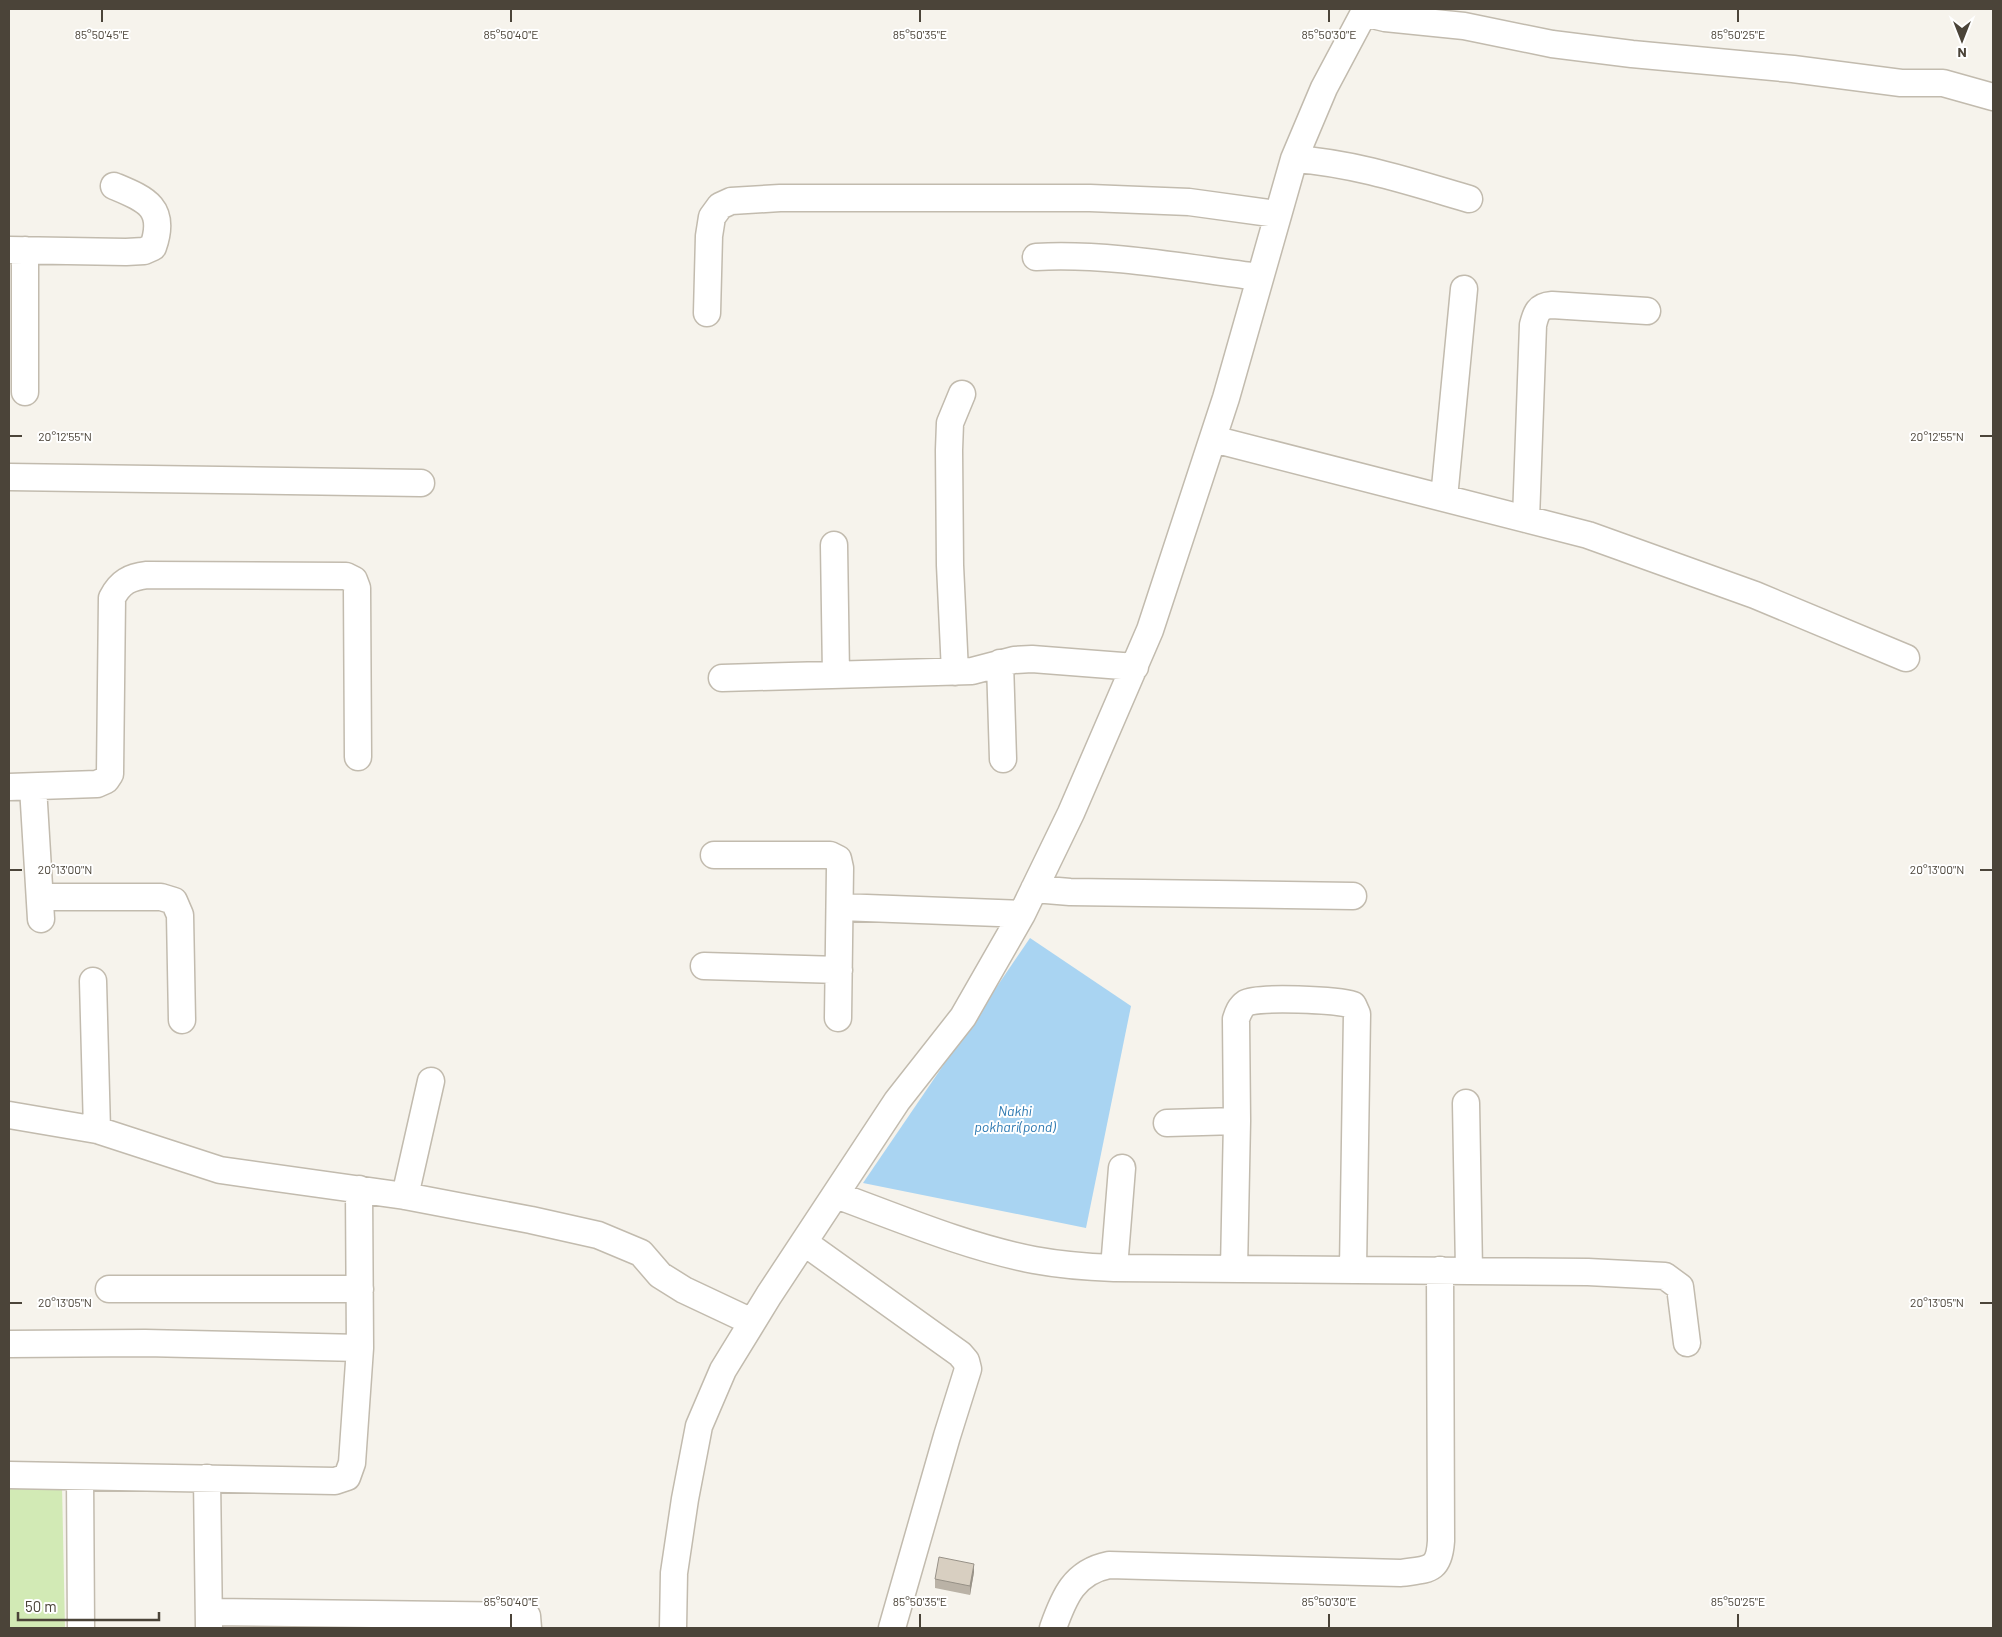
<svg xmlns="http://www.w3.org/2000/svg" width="2002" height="1637" font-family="Barlow,sans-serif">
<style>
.green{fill:#d2eab5}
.water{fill:#a9d4f2}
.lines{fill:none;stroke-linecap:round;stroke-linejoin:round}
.minor-casing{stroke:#c2bbae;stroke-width:29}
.minor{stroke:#fff;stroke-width:26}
.wall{fill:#bab2a6}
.shaded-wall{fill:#979187}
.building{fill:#d8cfc1;stroke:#979187}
.ticks{fill:none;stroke:#4b4439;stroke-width:2}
.labels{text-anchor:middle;stroke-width:4;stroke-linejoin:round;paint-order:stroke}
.water-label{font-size:14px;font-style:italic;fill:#2e7ab2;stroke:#fff}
.ticks-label{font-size:12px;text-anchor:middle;fill:#4b4439;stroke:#fff;stroke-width:4;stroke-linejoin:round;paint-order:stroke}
</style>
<rect width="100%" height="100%" fill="#f6f3ec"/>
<path class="green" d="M9 1485 62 1486 65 1628H9Z"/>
<path class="water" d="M1030 938 1131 1006 1086 1228 863 1183Z"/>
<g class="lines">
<g class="minor-casing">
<path id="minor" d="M1364 13 1385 18 1464 26 1552 44 1632 54 1793 69 1901 83H1943L1993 97
M1294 159C1354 163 1411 182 1469 199
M9 250 126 252 144 251 153 247C167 207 145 199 114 186
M1036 257C1110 253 1186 268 1259 277
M707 313 709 236 712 217 720 206 731 201 780 198H1090L1189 202 1277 214
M25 392V250
M1213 439 1588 535 1755 595 1906 658
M9 477 421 483
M1444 498 1464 289
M1526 519 1533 325C1536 313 1538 306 1552 305L1647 311
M834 545 836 675
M1000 663 1003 759
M955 672 950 565 949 450 950 423 962 394
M722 678 972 671 1014 660 1032 659 1135 667
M9 787 97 784 106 780 110 774 112 598C120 582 130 577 147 575L346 576 354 580 357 588 358 757
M33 787 41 919
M714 855H830L838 859 840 868 838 1018
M1034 889 1070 892 1353 896
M40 897H161L174 901 180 915 182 1020
M840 907 1022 914
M704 966 839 970
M93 981 97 1130
M1466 1103 1469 1270
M9 1115 97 1130 220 1170 405 1196 531 1220 598 1235 641 1253 660 1275 684 1290 752 1322
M1167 1123 1237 1121
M836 1195C901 1219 967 1247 1034 1260 1061 1265 1087 1267 1114 1268L1588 1272 1665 1276 1680 1287 1687 1343
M405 1196 431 1081
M805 1243 960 1354 966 1361 968 1369 947 1436 892 1628
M1114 1268 1122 1168
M1234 1269 1237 1121 1236 1019C1238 1013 1240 1007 1246 1003 1258 996 1338 1000 1353 1005L1357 1014 1353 1269
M109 1289H360
M9 1344 145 1343 360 1348
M9 1475 335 1481 347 1477 352 1463 360 1348 359 1189
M80 1477 81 1628
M207 1478 209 1628
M209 1612 527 1616 528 1628
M673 1628 674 1573 685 1499 699 1426 723 1370 769 1295 897 1101 963 1017 1022 914 1071 813 1150 630 1226 398 1294 159 1324 88 1366 9
M1053 1628C1064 1597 1074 1572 1109 1565L1401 1573C1428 1569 1439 1572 1441 1541L1440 1270"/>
</g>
<use href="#minor" class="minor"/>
</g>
<path class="wall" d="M974 1572 970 1595 935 1588V1579Z"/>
<path class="shaded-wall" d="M974 1564V1572L970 1595V1586Z"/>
<path class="building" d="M939 1557 974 1564 970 1586 935 1579Z"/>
<path class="ticks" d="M102 10V22M511 10V22M920 10V22M1329 10V22M1738 10V22M10 436H22M1980 436H1992M10 870H22M1980 870H1992M10 1303H22M1980 1303H1992M511 1614V1627M920 1614V1627M1329 1614V1627M1738 1614V1627"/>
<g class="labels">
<g class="water-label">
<text x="1015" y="1116">Nakhi<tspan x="1015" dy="16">pokhari(pond)</tspan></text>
</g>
</g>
<g class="ticks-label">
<text x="102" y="39">85°50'45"E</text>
<text x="511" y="39">85°50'40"E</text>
<text x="920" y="39">85°50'35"E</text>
<text x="1329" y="39">85°50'30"E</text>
<text x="1738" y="39">85°50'25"E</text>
<text x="1937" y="441">20°12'55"N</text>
<text x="65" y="441">20°12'55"N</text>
<text x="1937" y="874">20°13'00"N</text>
<text x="65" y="874">20°13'00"N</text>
<text x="1937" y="1307">20°13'05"N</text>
<text x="65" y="1307">20°13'05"N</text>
<text x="511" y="1606">85°50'40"E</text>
<text x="920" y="1606">85°50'35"E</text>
<text x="1329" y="1606">85°50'30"E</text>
<text x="1738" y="1606">85°50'25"E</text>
</g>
<rect width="2002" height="1637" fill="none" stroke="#4b4439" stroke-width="20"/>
<g transform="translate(1962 40) rotate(180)" stroke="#ffffff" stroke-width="4" paint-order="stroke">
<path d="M0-4L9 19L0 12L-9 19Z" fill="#4b4439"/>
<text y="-8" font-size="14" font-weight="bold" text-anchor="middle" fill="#4b4439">N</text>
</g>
<path d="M18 1612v8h141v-8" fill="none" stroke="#4b4439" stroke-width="2.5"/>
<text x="25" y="1612" font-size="15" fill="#4b4439" stroke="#ffffff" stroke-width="4" paint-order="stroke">50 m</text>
</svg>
